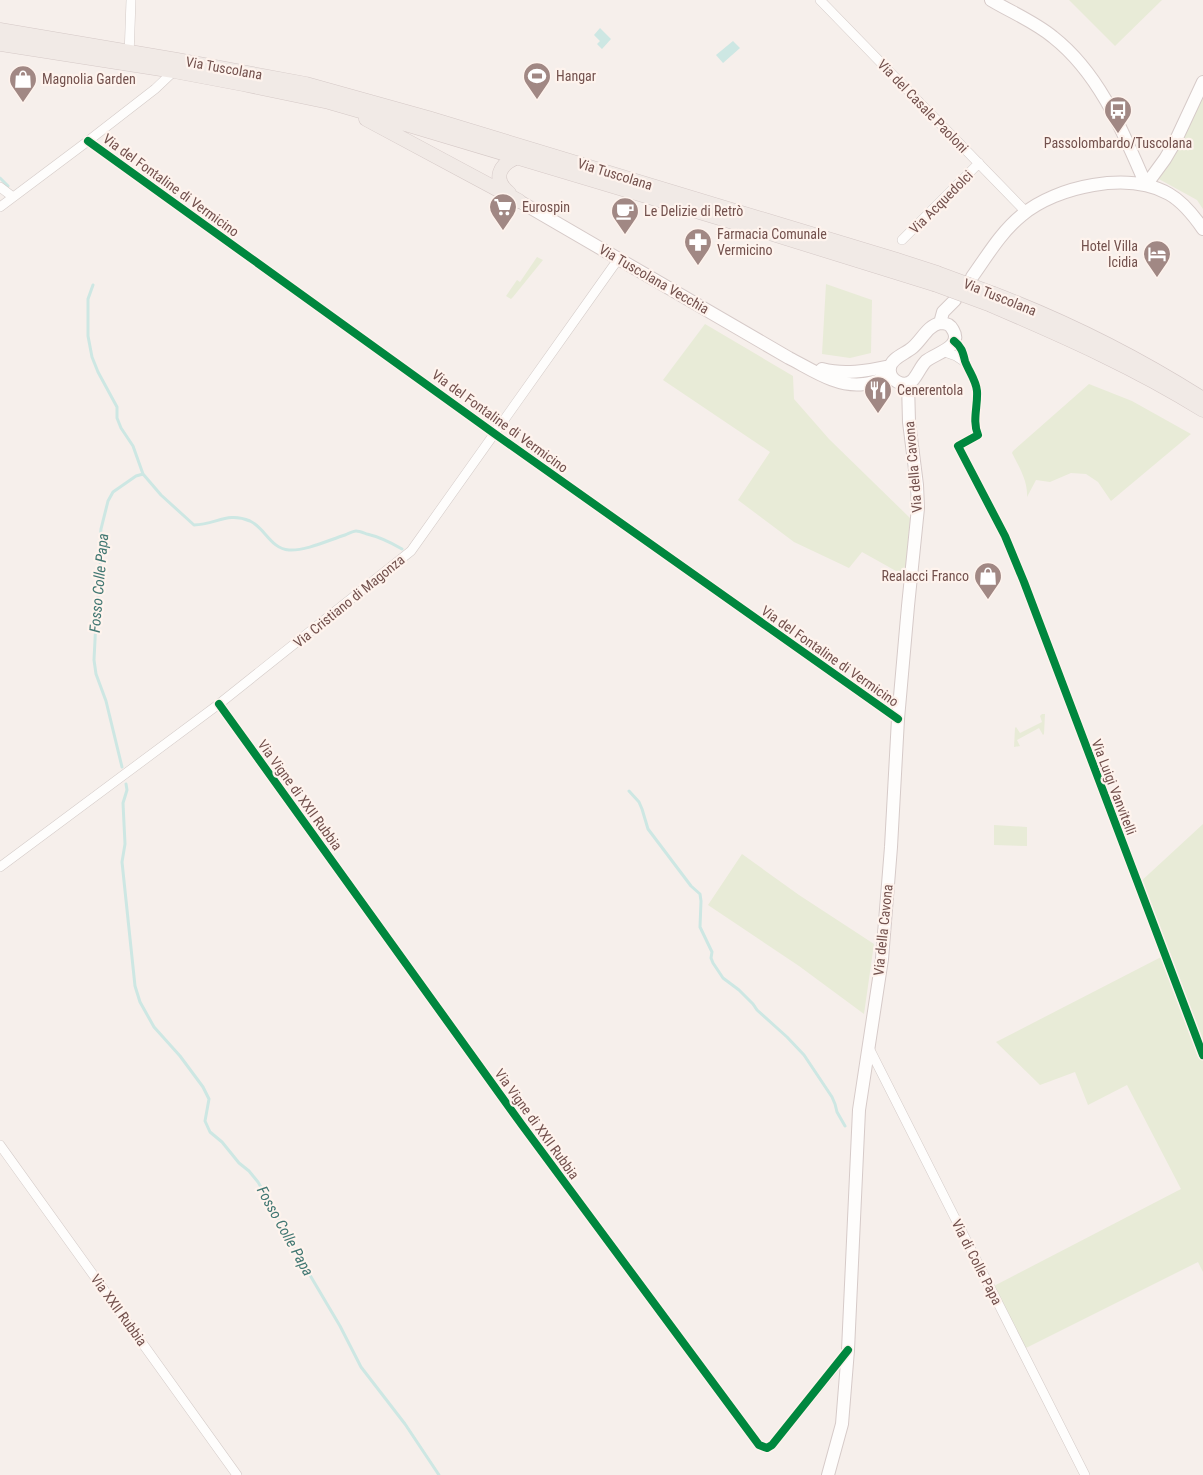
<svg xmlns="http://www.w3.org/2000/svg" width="1203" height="1475" font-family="'Roboto Condensed',sans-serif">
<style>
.green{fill:#e8ebd7}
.water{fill:#cde7e3}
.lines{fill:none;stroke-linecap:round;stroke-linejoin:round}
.stream{stroke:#cde7e3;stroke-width:3}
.street-casing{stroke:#d4cbc8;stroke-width:10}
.secondary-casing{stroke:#d6cac8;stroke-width:14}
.primary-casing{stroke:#d5c9c7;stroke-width:15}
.street{stroke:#fefdfc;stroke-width:9}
.secondary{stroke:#fefdfc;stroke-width:12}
.primary{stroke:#f1eae6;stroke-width:14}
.primary-bridge-casing{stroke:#d5c9c7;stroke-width:15;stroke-linecap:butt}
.primary-bridge{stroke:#f1eae6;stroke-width:14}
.cycleway-casing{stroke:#fef3ed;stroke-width:11}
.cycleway{stroke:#00873e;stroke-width:8}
.labels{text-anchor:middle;stroke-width:4.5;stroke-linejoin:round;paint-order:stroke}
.street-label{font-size:14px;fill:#73514d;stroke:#fef3ed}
.poi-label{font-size:14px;fill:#73514d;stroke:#fef3ed;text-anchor:start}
.water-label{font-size:15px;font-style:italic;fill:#417772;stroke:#fef3ed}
</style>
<rect width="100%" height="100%" fill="#f6efeb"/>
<path class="green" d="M1069 0H1162L1115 46Z
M1203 82V209L1197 200 1157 178Z
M537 257 543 260 513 297 511 299 506 296 517 280 520 282Z
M826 284 872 300 871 353 850 358 822 354Z
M705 324 793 376 794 399 829 439 910 518 905 576 862 552 849 568 794 542 738 500 770 452 663 380Z
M1089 384 1132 401 1191 434 1111 501 1098 482 1086 474 1071 473 1050 482 1036 480 1027 497C1028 481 1019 467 1012 453L1013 451Z
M1042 714H1045L1044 734 1043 735 1039 728 1017 740 1020 746 1014 747 1015 728 1016 727 1020 733 1042 722 1040 716Z
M1203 824V1272L1198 1262 1022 1350 990 1288 1181 1189 1127 1085 1088 1105 1075 1072 1040 1085 996 1042 1165 955 1138 884Z
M994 825 1027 827V846L994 845Z
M742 854 799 895 874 944 864 1014 799 966 708 905Z"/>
<path class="water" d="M600 28 611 39 602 49 597 44 600 41 594 35Z
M733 41 740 48 723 63 716 55Z"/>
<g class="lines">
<path class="stream" d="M0 178 8 186
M93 285 88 299V336L92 357 98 372 117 407V418L121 428 133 446 143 474 161 495 194 525C216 525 227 511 250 521 265 528 271 549 289 550 306 551 329 540 345 535 348 534 353 531 356 531 359 531 364 533 367 534 380 537 390 542 402 549
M122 767 106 701 96 674 94 660 97 600 103 581 99 554 101 529 108 501 113 492 136 476 143 474
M126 784 127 790 123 803 125 844 122 862 135 986 140 1002 154 1027 180 1056 203 1087 209 1099 205 1121 210 1132 222 1142 239 1163 249 1171 258 1182 268 1199 288 1238 340 1326 361 1367 405 1424 439 1475
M629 791 639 802 642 809 648 829 691 886 700 894 701 901 700 927 712 952 711 958 713 963 723 978 739 990 753 1004 757 1010 787 1037 804 1055 832 1097 835 1104 837 1112 845 1126"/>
<g class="street-casing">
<path id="street" d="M820 0 1026 212
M129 56 131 0
M88 141 495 434 898 719
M0 187 13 197
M0 207 88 141 155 89 175 70
M902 240 979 163
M954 341C962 347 963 353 965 361 969 372 976 380 977 391 978 406 972 421 978 435L958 446 1005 536 1024 582 1203 1055
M942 351 956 356 965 362
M219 704 522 1125 759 1445 767 1448 772 1445 848 1351
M0 867 219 704 411 551 619 258
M869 1048 1085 1475
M0 1145 237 1475"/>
</g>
<g class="secondary-casing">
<path id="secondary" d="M991 0C1011 12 1035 22 1053 37 1100 74 1123 132 1146 185
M1146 185 1165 159 1175 142 1203 82
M519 201 789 358C811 369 837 388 864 384 873 383 882 379 891 376
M972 277C987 256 1001 232 1022 215 1057 186 1128 171 1169 194 1183 202 1194 216 1203 229
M940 323C946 323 950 324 953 330 963 347 936 353 926 361 921 366 918 374 913 380 904 389 888 380 890 368 891 358 905 354 912 348 922 340 927 326 940 323Z
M940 323 943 312 955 300
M822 369C844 375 867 371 890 366
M828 1475 842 1424 848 1350 859 1110 882 959 891 847 898 719 908 606 918 508 917 485 909 422 908 383"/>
</g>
<g class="primary-casing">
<path id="primary" d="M0 30 177 60 306 84 428 118 897 260 937 273
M0 44 174 71 243 84 329 102 402 123 763 231 934 284
M366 119 519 201
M509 193C492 179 499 164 518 157
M994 294C1067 322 1137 357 1203 399
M991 305C1063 336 1136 368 1203 410"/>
</g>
<use href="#street" class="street"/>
<use href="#secondary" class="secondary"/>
<use href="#primary" class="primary"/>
<g class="primary-bridge-casing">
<path id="primary-bridge" d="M937 273 994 294
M934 284 991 305"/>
</g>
<use href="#primary-bridge" class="primary-bridge"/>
<g class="cycleway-casing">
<path id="cycleway" d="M88 141 495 434 898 719
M954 341C962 347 963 353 965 361 969 372 976 380 977 391 978 406 972 421 978 435L958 446 1005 536 1024 582 1203 1055
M219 704 522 1125 759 1445 767 1448 772 1445 848 1350"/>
</g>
<use href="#cycleway" class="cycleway"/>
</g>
<defs>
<g id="stadium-pin" transform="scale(1.4375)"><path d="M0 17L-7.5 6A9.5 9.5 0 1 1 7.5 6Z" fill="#a18884" stroke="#fef3ed"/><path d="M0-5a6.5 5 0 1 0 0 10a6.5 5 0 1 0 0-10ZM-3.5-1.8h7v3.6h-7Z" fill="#fff"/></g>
<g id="shop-pin" transform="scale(1.4375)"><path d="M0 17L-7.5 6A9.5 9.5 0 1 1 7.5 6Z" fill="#a18884" stroke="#fef3ed"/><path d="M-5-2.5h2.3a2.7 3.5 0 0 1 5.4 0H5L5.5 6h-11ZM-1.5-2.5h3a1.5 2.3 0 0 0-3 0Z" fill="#fff"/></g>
<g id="bus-pin" transform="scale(1.4375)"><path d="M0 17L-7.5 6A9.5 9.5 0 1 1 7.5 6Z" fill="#a18884" stroke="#fef3ed"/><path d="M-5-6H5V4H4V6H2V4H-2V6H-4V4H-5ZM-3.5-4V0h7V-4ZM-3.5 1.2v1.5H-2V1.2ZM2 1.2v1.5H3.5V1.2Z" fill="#fff"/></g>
<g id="supermarket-pin" transform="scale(1.4375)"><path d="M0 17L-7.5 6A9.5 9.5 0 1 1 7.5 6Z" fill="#a18884" stroke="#fef3ed"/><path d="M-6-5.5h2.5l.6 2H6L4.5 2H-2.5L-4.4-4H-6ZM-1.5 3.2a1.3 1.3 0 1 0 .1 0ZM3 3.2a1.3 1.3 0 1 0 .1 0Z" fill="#fff"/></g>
<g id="cafe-pin" transform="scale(1.4375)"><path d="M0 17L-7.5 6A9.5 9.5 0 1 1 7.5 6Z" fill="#a18884" stroke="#fef3ed"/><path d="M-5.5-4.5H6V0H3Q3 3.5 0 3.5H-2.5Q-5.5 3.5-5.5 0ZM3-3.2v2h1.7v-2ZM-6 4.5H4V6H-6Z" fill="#fff"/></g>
<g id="pharmacy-pin" transform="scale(1.4375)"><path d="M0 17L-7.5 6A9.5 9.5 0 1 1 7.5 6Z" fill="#a18884" stroke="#fef3ed"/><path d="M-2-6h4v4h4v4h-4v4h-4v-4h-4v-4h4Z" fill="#fff"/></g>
<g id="hotel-pin" transform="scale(1.4375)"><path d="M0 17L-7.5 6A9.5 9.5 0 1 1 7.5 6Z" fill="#a18884" stroke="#fef3ed"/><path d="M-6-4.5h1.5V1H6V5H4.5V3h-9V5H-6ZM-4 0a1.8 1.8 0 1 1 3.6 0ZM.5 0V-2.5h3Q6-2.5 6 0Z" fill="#fff"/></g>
<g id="restaurant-pin" transform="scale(1.4375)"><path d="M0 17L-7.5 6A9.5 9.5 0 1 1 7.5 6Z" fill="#a18884" stroke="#fef3ed"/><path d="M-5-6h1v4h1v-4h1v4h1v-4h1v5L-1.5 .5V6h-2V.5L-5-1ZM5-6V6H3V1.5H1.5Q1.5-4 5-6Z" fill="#fff"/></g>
</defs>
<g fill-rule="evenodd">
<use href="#stadium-pin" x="537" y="76"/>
<use href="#shop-pin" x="23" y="79"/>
<use href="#bus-pin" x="1118" y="110"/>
<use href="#supermarket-pin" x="503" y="207"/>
<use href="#cafe-pin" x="625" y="211"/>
<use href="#pharmacy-pin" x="698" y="242"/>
<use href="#hotel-pin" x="1157" y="254"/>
<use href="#restaurant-pin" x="878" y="390"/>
<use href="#shop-pin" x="988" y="576"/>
</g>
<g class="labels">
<g class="street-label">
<text transform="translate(224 68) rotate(10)" y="5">Via Tuscolana</text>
<text transform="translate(923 106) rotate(46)" y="5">Via del Casale Paoloni</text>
<text transform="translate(615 174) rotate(17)" y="5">Via Tuscolana</text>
<text transform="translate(171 185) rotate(36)" y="5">Via del Fontaline di Vermicino</text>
<text transform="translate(941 202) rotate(-45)" y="5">Via Acquedolci</text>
<text transform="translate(654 279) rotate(30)" y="5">Via Tuscolana Vecchia</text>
<text transform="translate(1000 297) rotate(22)" y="5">Via Tuscolana</text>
<text transform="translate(500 421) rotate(36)" y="5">Via del Fontaline di Vermicino</text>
<text transform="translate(913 467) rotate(-95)" y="5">Via della Cavona</text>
<text transform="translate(349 601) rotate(-39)" y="5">Via Cristiano di Magonza</text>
<text transform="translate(830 656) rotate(35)" y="5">Via del Fontaline di Vermicino</text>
<text transform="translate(1114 787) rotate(69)" y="5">Via Luigi Vanvitelli</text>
<text transform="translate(300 795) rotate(54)" y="5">Via Vigne di XXII Rubbia</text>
<text transform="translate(883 930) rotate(-84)" y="5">Via della Cavona</text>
<text transform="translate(537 1124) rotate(54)" y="5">Via Vigne di XXII Rubbia</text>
<text transform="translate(977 1262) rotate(63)" y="5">Via di Colle Papa</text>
<text transform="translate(119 1310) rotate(54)" y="5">Via XXII Rubbia</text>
</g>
<g class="poi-label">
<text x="556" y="81">Hangar</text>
<text x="42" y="84">Magnolia Garden</text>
<text x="1118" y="148" text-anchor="middle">Passolombardo/Tuscolana</text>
<text x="522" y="212">Eurospin</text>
<text x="644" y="216">Le Delizie di Retrò</text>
<text x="717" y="239">Farmacia Comunale<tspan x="717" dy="16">Vermicino</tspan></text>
<text x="1138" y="251" text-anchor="end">Hotel Villa<tspan x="1138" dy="16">Icidia</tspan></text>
<text x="897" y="395">Cenerentola</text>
<text x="969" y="581" text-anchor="end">Realacci Franco</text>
</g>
<g class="water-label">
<text transform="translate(99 583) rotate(-85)" y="5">Fosso Colle Papa</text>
<text transform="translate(285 1231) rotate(61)" y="5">Fosso Colle Papa</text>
</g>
</g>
</svg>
